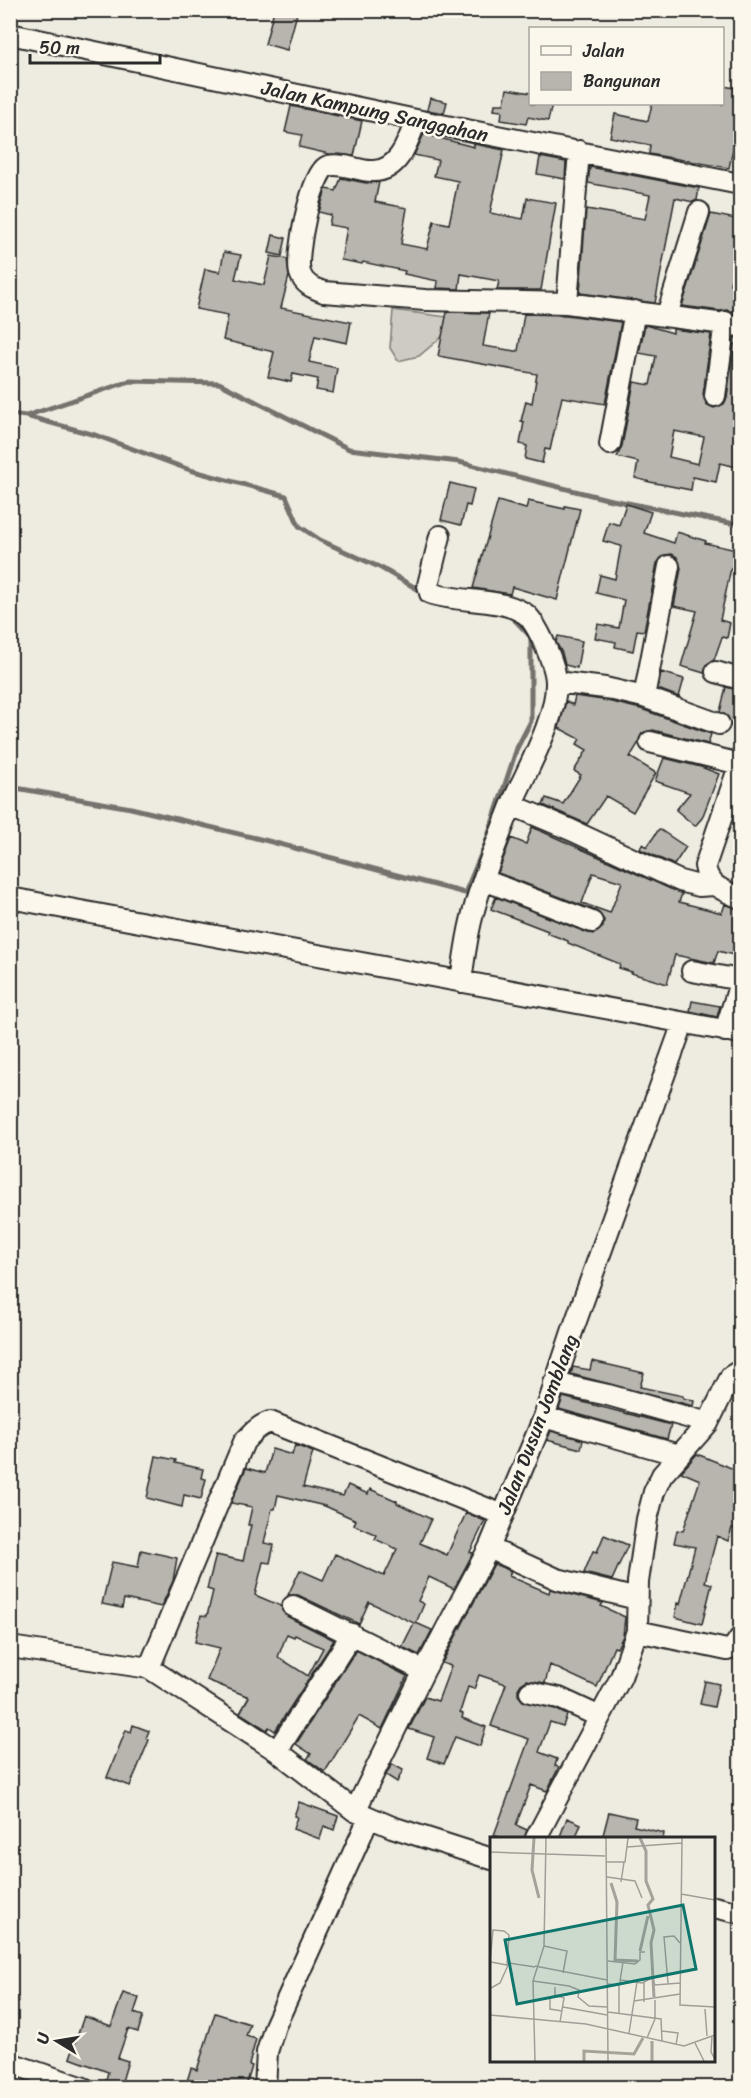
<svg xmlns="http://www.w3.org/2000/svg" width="751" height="2098" font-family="Sriracha,sans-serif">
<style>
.green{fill:#cecbc2;stroke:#7c7b76;stroke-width:1.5}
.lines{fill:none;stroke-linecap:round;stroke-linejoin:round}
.stream{stroke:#74726e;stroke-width:5}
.building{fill:#b8b5ae;stroke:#2b2b2b;stroke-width:1.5;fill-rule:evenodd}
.minor-casing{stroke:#2b2b2b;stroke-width:24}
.minor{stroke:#fbf7ec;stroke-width:20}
.labels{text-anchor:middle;stroke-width:5;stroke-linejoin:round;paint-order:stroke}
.street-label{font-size:20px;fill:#2b2b2b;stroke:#fbf7ec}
.inset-river{fill:none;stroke:#a4a29a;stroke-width:3}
.inset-road{fill:none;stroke:#a09e98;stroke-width:1.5}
.view{fill:#0f766e;fill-opacity:0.15;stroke:#0f766e;stroke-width:3}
.inset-edge{fill:none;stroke:#2b2b2b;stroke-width:3}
</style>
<rect width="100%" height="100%" fill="#eeebe0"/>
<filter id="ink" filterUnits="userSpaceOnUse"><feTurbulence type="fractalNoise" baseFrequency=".0167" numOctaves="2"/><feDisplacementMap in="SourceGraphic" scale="12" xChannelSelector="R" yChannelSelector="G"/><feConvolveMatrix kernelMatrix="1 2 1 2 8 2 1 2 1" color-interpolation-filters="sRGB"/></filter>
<g filter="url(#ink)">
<path class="green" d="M393 310 463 319 419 356 398 361 390 348Z"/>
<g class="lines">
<path class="stream" d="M10 414 26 416 130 381 219 383 349 449 459 462 607 499 740 525
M26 416 95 435 190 470 286 496 299 526 320 540 381 568 426 594
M10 787 131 808 268 841 465 893 485 845 517 748 531 721V637L510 615"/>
</g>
<path class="building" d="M274 10H298L287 50 265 44Z
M723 86 741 89V111L729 168 649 154 650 145 610 137 615 114 648 121 652 104H723Z
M507 89 531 93V104H552L548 121 528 117 526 124 501 120 502 111 494 110 495 104H504Z
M430 98 447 102 444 113 427 110Z
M291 106 362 121 354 156 329 154 299 147 302 135 285 132Z
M424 134 474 147V144L504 150 490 213 523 219 527 198 556 203 541 290H497L499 281 461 274 459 289 437 288 438 281 404 274 405 271 363 262 362 264 341 260 347 228 329 225 331 215 319 212 326 189 336 191 341 178 366 183 379 182 375 202 407 208 401 244 427 249 434 221 449 224 458 181 434 176 438 160 414 155Z
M540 157 566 162 565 179 537 174Z
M590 167 699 188 697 200 693 202 675 198 655 303 580 293 586 209 645 219 650 195 588 183Z
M711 214 741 220V239L730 284 741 286V314L727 310 720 311 682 306Z
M273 235 286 238 282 256 269 253Z
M224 252 241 255 235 279 264 285 271 256 287 259 289 276 281 308 351 322 347 343 315 336 309 362 337 368 333 393 316 390 318 379 293 374 291 382 268 377 274 352 223 340 228 315 196 309 205 269 220 272Z
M447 312 489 313 483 346 515 351H518L524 314 566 315 621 322 605 404 562 397 550 450 545 449 542 463 525 459 527 446 520 444 524 422 521 421 526 401 532 403 537 374 438 356Z
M645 325 673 333V329L711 334 703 395 707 405 714 408 724 404 727 398 735 337 741 338V468L720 463 716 482 693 477 691 490 650 482 635 478 638 462 617 457 622 446 634 382 650 385 656 356 639 353ZM674 431 704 437 698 464 669 457Z
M450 483 474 489 470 506 466 505 461 525 441 520Z
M498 501 526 509 528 501 565 509V506L580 509 557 600 512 587 510 594 473 588Z
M626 504 651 512 644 533 674 543 677 532 706 541 705 543 741 551V570L731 568 720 620 730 623 727 638 722 637 714 660 707 664 704 673 681 666 697 611 674 606 681 568 677 557 672 554 665 555 657 563 644 631 637 630 633 651 615 647 616 642 595 638 598 624 619 628 624 600 596 593 600 575 615 579 621 546 603 541 609 522 619 525Z
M558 636 582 641 577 668 565 665 562 653 556 642Z
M661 672 684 679 679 697 658 689Z
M726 687 741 691V729L731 726 728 717 720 712Z
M575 696 603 700 641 709 711 734 708 744 653 730 642 733 638 744 630 757 656 773 633 812 606 796 587 824 543 805 546 798 563 804 581 775 574 771 587 750 577 744 580 739 559 728 566 701 573 705Z
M664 758 701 767 719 774 702 818 695 826 676 810 690 793 655 781Z
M532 827 682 894 679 902 722 913 725 904 741 910V957L718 951 714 963 675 955 667 984 631 973 632 972 619 968 620 964 568 943V941L547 933 548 931 491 909 496 897 588 933 594 934 603 927 604 920 596 911 498 873 511 838 526 844ZM593 873 622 882 610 913 582 903Z
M659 829 686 847 674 865 640 849 642 844 647 847Z
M692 1001 720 1006 717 1017 690 1011Z
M592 1361 644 1373 640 1387 683 1396V1398L694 1401 693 1406 571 1374 573 1367 590 1370Z
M563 1397 671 1425 667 1439 559 1409Z
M551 1431 583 1440 581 1449 547 1440Z
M295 1445 313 1452 303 1487 343 1496 348 1485 368 1494 370 1489 397 1501V1503L431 1519 420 1543 447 1555 466 1513 485 1521 470 1552 473 1553 454 1589 429 1577 418 1601 424 1604 416 1623 432 1630 419 1655 402 1647 414 1623 369 1602 359 1624 298 1595H288L300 1570 323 1580 335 1554 384 1576 397 1549 375 1539 377 1535 354 1525 356 1520 325 1506 278 1495 275 1509H272L264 1543 274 1545 270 1563 263 1562 255 1595 281 1606 283 1612 288 1617 334 1640 275 1731 269 1727 267 1730 240 1713 249 1697 207 1680 220 1648 195 1642 201 1615 207 1616 213 1591 207 1589 216 1555 243 1561 251 1525H248L252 1507 231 1503 246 1468 265 1473 272 1449 292 1455ZM287 1634 294 1637 295 1635 323 1648 308 1676 278 1657Z
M697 1454 741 1472V1497L735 1511 741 1513V1531L732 1528 728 1541 717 1536 705 1582 712 1584 702 1624 675 1617 678 1603 680 1604 695 1547 674 1543 677 1530 683 1531 700 1480 681 1472Z
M156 1456 176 1460 175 1463 203 1469 201 1478 206 1479 201 1499 184 1495 182 1507 147 1498Z
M604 1535 628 1545 612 1580 584 1573 593 1551 597 1552Z
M141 1550 177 1558 173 1581 161 1607 124 1599 122 1608 102 1604 112 1562 138 1567Z
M494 1564 511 1571 509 1576 549 1593 550 1589 603 1603 601 1606 625 1617 623 1636 617 1648 614 1647 597 1687 550 1665 545 1683 527 1680 521 1684 518 1689V1695L523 1701 555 1709 567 1715 563 1726 550 1722 539 1752 557 1759 555 1766 559 1767 547 1791 531 1785 516 1825 527 1830 524 1839H503L494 1835 529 1739 491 1726 506 1684 479 1675 474 1689 468 1687 460 1712 463 1714 462 1718 486 1727 480 1746 455 1737 444 1764 427 1758 434 1737 409 1729 425 1697 438 1701 451 1666 442 1663Z
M356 1650 407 1676 382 1729 359 1716 325 1772 307 1759 311 1754 296 1744Z
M705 1681 719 1684 714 1707 700 1704Z
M133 1725 149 1731 146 1738 149 1740 130 1786 107 1777 126 1730 131 1732Z
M392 1764 403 1770 397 1782 386 1775Z
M299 1802 338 1816 334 1830 324 1826 320 1839 293 1829 297 1817 294 1816Z
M609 1812 636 1818 634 1826 664 1833 663 1839H602Z
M567 1818 581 1824 575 1839H559Z
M123 1993 139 1998 134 2013 143 2016 138 2032 128 2029 118 2058 128 2061 120 2088H104L108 2072 70 2058 84 2016 111 2026Z
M215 2013 250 2024 246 2036 256 2039 249 2065 252 2066 247 2083 244 2088H185L191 2068 197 2070Z"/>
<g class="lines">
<g class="minor-casing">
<path id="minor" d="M10 34 416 120 740 184
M416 120C408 142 398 173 371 171 362 171 353 167 344 166 338 165 331 164 326 167 311 176 295 256 300 273 304 285 313 288 324 292L425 300 567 303 740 326
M567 303 579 151
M667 315 699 212
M715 396 725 322
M610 444 635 311
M440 536 428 585 430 593C458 603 498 597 524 613 537 621 556 667 556 682 557 719 526 771 511 806 498 840 483 875 474 910 467 933 464 958 461 982
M716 672 740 679
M556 682 605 688 644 697 719 724
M644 697 669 566
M650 742 740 764
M740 763 705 866C708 887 724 890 740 898
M512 805 571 830 680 881 699 886 714 885
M484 880 592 922
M10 898 740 1033
M692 971 740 980
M725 1031 740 983
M554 1383 608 1395 708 1423
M544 1417 679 1455
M489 1548 557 1579 637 1599
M293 1606 424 1671
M637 1631 727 1650 733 1648 740 1638
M10 1647 149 1668 277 1751 355 1811 392 1827 492 1859
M149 1668 244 1442C252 1433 258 1426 270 1422L503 1515
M530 1692 559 1698 600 1717
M277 1751 352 1634
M355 1811 424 1671 489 1548 544 1417 572 1332 683 1023
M536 1838 621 1677 637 1631 638 1582 647 1519 654 1492 662 1475 708 1423 731 1376 736 1373H740
M714 1907 740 1913
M10 2063 84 2088
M265 2088 267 2052 275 2026 369 1818"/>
</g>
<use href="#minor" class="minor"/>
</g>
</g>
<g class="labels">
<g class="street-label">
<text transform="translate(375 111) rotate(12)" y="7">Jalan Kampung Sanggahan</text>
<text transform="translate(537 1424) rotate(-69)" y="7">Jalan Dusun Jomblang</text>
</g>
</g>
<g transform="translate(490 1837)">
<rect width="225" height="225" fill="#eeebe0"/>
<path class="inset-river" d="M44 1 42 33 49 61M150 1 156 14V44L163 62 158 68 164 93 161 106 164 160M121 46 127 65 125 123 148 124M150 114 158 79M94 224V214L144 217 153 201M162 224V204"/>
<path class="inset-road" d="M116 1 118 224M192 1 190 168 225 170M137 10 192 6M0 15 115 19M117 25H135L138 1M117 40 145 44 152 61M131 45 134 25M191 57 225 63M54 109 77 114 73 136M118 124 145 127 150 123V115H155M0 125 3 93 14 94 19 98 17 128 1 125M45 129 117 143M43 144 79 149 89 153 88 160 99 169 117 170M130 144 133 125M154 145V165M178 146 174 100 184 99 190 106M118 147 129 148 131 143 152 146 162 141 165 148 190 146M129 148V177M65 150V158L74 161 70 185M1 151 10 146 19 126 45 130M60 160V172L72 174M144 164 190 157M73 170 117 178M215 172 217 199M118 175 171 182 172 204M0 178 96 187 194 209 225 198M165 182V163M172 194 188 196 186 208M139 196 147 145M222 199 221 215 225 222M157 201 165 182M205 206 214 224M45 224 43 144 54 109 56 1"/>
<path class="view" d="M193 68 206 132 27 167 15 103Z"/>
<rect width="225" height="225" class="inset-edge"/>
</g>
<rect width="751" height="2098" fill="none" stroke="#fbf7ec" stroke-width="36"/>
<rect x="18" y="18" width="715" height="2062" fill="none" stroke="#2b2b2b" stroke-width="2" filter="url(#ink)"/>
<rect x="529" y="27" width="195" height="78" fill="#fbf7ec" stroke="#a8a59f" stroke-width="1.5"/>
<rect x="541" y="46" width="30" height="9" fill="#fbf7ec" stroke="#a8a59f" stroke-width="1.5"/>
<text x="583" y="57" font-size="18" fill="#2b2b2b">Jalan</text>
<rect x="541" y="72" width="30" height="18" fill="#b8b5ae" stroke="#a8a59f" stroke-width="1.5"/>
<text x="583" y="87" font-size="18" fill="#2b2b2b">Bangunan</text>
<g transform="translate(57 2041) rotate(281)" stroke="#fbf7ec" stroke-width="4.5" paint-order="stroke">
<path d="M0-4.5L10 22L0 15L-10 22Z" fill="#2b2b2b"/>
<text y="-9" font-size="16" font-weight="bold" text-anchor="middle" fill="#2b2b2b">U</text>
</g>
<path d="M30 54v9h130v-9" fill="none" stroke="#2b2b2b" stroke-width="3"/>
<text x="39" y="54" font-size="18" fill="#2b2b2b" stroke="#fbf7ec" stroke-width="4.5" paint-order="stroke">50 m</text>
</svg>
